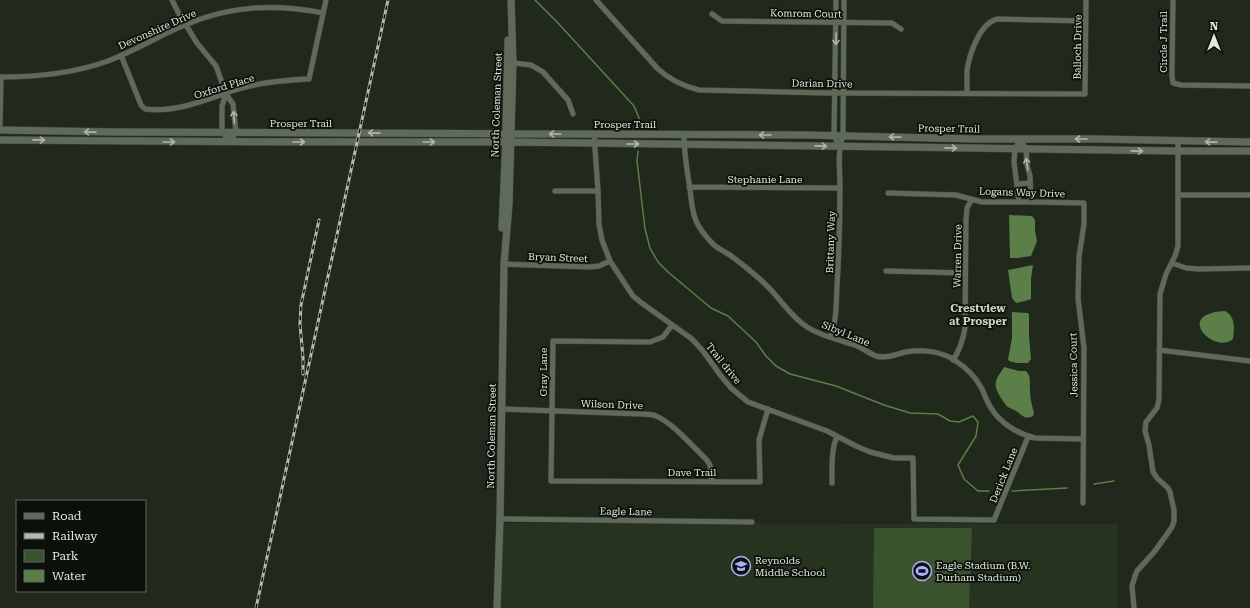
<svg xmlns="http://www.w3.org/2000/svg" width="1250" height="608" font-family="'Roboto Serif',serif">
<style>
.built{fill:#26331f}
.green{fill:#3b522e}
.water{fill:#5c7f49}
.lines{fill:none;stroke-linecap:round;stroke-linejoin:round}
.stream{stroke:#5c7f49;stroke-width:1.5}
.street-casing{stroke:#3d4639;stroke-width:6}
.secondary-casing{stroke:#3d4639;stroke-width:8}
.street{stroke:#5f6a5a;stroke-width:5}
.secondary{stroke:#5f6a5a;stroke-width:7}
.rail-casing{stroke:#b2baaf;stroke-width:3}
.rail{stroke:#0c100a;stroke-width:1.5;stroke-dasharray:4.5;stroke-linecap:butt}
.oneway{stroke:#aeb6aa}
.labels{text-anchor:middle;stroke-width:3.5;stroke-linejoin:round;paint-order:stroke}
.street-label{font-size:10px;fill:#e2e9df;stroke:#0c100a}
.poi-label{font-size:10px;fill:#e2e9df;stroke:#0c100a;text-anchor:start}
.neighbourhood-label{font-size:11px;font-weight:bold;fill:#c6d2c0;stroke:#0c100a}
</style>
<rect width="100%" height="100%" fill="#20291b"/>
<path class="built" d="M506 523 1118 524 1117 608H501L503 524Z"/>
<path class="green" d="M874 528H972L969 608H873Z"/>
<path class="water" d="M1009 215 1032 216 1035 220V231L1037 241 1031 256 1018 258H1010Z
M1033 265 1031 279V299L1025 301 1016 303 1012 298 1008 270Z
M1225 311C1236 317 1234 328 1233 339 1216 355 1172 314 1225 311Z
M1012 312 1028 313 1029 314V336L1031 359 1028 363H1016L1009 361 1008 359 1012 338Z
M1004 367 1019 371H1026C1032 377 1029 383 1030 390 1030 398 1032 406 1034 413L1033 416C1024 421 1021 413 1014 410 1012 409 1010 408 1008 407 1005 405 996 391 996 387 994 379 1001 373 1004 367Z"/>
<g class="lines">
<path class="stream" d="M535 0 558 23 634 106 639 118V127
M638 151 637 161 645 229 650 248 658 262 668 272 711 308 728 316 756 342 766 356 776 366 790 374 836 386 884 405 910 413 938 414 950 421 959 422 973 416 978 422 976 436 958 465 964 479 978 491H989
M1094 484 1114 481
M1012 491 1067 488"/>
<g class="street-casing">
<path id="street" d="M172 0 179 14 197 43 216 66 226 94 233 104 236 132 230 141 222 132V106L226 94
M596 0 658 69C670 80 683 86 699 90L826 93 1085 94 1086 0
M836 0 834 136 839 146
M1173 0 1172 75 1173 83 1181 85 1250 86
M712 14 722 21 892 23 901 29
M121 55 141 105 145 109C177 113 208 99 238 89 261 82 285 80 309 79L326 0
M513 63 531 65 543 72 568 100 573 114
M0 77C36 77 71 74 105 62 133 52 158 36 185 25 231 5 275 4 323 13
M967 93C967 86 967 78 967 71 969 55 980 22 998 19L1086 21
M0 126 1 77
M594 134 598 191 599 224 602 240 610 261 633 296 643 304 692 339 703 351 721 376 731 388 748 402 827 431 856 446 870 452 894 458H913L914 519 994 520 1028 437
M684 135C684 153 687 171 690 189 691 200 692 211 696 221 700 230 708 239 714 245 719 249 725 252 730 255 743 265 758 276 769 288 782 301 791 317 807 327 821 336 839 340 855 345 862 348 869 353 876 356 887 359 896 354 906 352 921 349 939 351 953 359 964 366 976 377 982 389 985 396 987 402 991 408 1000 423 1018 434 1035 438L1083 439
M1020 139 1026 149 1027 165 1030 176 1031 202
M1018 184 1030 183
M689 187 840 188
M555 191H598
M888 193 956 195 982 202H1031L1084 203V224L1079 257 1078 298 1084 348 1083 503
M1179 195H1250
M1019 202 1014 162 1015 149 1020 139
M1172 263 1186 268 1199 269 1250 268
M504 264 590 267 599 266 610 261
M886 271 965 273
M672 325 663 337 650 342 553 341 551 481 760 482 759 440 768 409
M830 337C837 321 836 303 837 286 839 253 840 220 840 187 840 170 837 152 843 136L844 0
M1159 350 1250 361
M953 360C960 350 963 340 965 328L966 220 967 208 972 199
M501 409 641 414C646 414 652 414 656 416 673 423 692 446 706 459L710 465 712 481
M832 483C832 467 831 451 837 436
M500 519 752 522
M1134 608 1132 586 1135 576 1137 571 1155 551 1172 527 1174 521V510L1170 492 1168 488 1157 478 1153 472 1149 445 1145 431 1146 422 1157 408 1159 400 1160 294 1166 274 1175 256 1178 246V141"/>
</g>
<g class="secondary-casing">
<path id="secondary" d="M506 128 508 40
M0 130 115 132 806 135 976 139H1098L1250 142
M0 140C170 142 339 142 509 142 732 144 955 148 1178 151H1250
M502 228 506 138
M497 608 500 519 504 264 509 204 513 63 511 0"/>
</g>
<use href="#street" class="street"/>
<use href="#secondary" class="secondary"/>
<g class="rail-casing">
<path id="rail" d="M303 374V358L300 324 301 305 319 220
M256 608 388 0"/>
</g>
<use href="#rail" class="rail"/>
</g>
<defs><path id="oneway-shaft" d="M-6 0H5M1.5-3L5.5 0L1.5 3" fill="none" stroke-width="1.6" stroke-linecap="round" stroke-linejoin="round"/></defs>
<g class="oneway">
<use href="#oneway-shaft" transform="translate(836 39) rotate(91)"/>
<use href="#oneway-shaft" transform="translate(234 117) rotate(-94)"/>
<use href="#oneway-shaft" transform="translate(90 132) rotate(-179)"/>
<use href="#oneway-shaft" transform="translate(374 133) rotate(-179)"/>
<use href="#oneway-shaft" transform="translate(555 134) rotate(180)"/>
<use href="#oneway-shaft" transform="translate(765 135) rotate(-180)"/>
<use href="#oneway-shaft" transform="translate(895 137) rotate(-179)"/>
<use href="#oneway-shaft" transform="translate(1081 139) rotate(-180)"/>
<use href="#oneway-shaft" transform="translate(39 140) rotate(1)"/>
<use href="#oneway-shaft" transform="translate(169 142)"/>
<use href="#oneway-shaft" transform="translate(299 142)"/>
<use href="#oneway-shaft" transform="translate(429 142)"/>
<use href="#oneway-shaft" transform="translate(1211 142) rotate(-179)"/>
<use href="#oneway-shaft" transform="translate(633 144)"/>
<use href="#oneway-shaft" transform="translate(821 146) rotate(1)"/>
<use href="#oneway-shaft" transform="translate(951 148) rotate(1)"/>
<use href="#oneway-shaft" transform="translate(1137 151) rotate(1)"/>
<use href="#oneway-shaft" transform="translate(1027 164) rotate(-99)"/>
</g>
<defs>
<g id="school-ring" transform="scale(1)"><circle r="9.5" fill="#0c100a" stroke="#acaffb" stroke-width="1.5"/><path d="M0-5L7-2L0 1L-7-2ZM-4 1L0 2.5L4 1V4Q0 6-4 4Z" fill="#acaffb"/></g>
<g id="stadium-ring" transform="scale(1)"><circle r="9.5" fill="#0c100a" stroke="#acaffb" stroke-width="1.5"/><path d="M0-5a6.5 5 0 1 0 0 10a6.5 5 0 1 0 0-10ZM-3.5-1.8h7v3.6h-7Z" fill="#acaffb"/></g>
</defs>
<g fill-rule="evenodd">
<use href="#school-ring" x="741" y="566"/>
<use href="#stadium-ring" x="922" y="571"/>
</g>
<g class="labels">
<g class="street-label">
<text transform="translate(806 13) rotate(1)" y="4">Komrom Court</text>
<text transform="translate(157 29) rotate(-24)" y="4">Devonshire Drive</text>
<text transform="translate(1163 42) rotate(-90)" y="4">Circle J Trail</text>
<text transform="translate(1077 47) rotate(-89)" y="4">Balloch Drive</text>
<text transform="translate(822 83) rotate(1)" y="4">Darian Drive</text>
<text transform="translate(224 86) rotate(-17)" y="4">Oxford Place</text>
<text transform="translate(496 105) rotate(-88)" y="4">North Coleman Street</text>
<text x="301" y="127">Prosper Trail</text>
<text x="625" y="128">Prosper Trail</text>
<text transform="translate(949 128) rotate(1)" y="4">Prosper Trail</text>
<text x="765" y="183">Stephanie Lane</text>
<text transform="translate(1022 192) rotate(2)" y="4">Logans Way Drive</text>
<text transform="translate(830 242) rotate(-88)" y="4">Brittany Way</text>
<text transform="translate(957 256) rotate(-89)" y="4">Warren Drive</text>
<text transform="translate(558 257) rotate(2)" y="4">Bryan Street</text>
<text transform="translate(846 333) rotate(22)" y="4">Sibyl Lane</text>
<text transform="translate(724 363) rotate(51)" y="4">Trail drive</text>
<text transform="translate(1073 365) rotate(-91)" y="4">Jessica Court</text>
<text transform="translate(543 372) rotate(-90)" y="4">Gray Lane</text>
<text transform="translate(612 404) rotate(2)" y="4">Wilson Drive</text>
<text transform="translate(491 436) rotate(-89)" y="4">North Coleman Street</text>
<text x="692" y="476">Dave Trail</text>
<text transform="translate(1003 475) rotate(-68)" y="4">Derick Lane</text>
<text transform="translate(626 511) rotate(1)" y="4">Eagle Lane</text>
</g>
<g class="poi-label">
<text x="755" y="564">Reynolds<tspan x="755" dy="12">Middle School</tspan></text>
<text x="936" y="569">Eagle Stadium (B.W.<tspan x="936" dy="12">Durham Stadium)</tspan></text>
</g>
<g class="neighbourhood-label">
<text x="978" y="312">Crestview<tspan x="978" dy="13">at Prosper</tspan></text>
</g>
</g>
<rect x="16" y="500" width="130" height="92" fill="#0c100a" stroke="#62675f"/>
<rect x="24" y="513" width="20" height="6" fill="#5f6a5a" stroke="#62675f"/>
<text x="52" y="520" font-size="12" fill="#e2e9df">Road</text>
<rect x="24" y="533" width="20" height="6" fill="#b2baaf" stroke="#62675f"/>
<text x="52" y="540" font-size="12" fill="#e2e9df">Railway</text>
<rect x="24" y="550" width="20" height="12" fill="#3b522e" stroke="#62675f"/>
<text x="52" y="560" font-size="12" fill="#e2e9df">Park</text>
<rect x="24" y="570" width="20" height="12" fill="#5c7f49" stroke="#62675f"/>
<text x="52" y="580" font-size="12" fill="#e2e9df">Water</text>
<g transform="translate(1214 36)" stroke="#0c100a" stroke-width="3" paint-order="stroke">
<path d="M0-3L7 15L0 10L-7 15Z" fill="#e2e9df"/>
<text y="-6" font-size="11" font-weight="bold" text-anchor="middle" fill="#e2e9df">N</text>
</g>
</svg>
